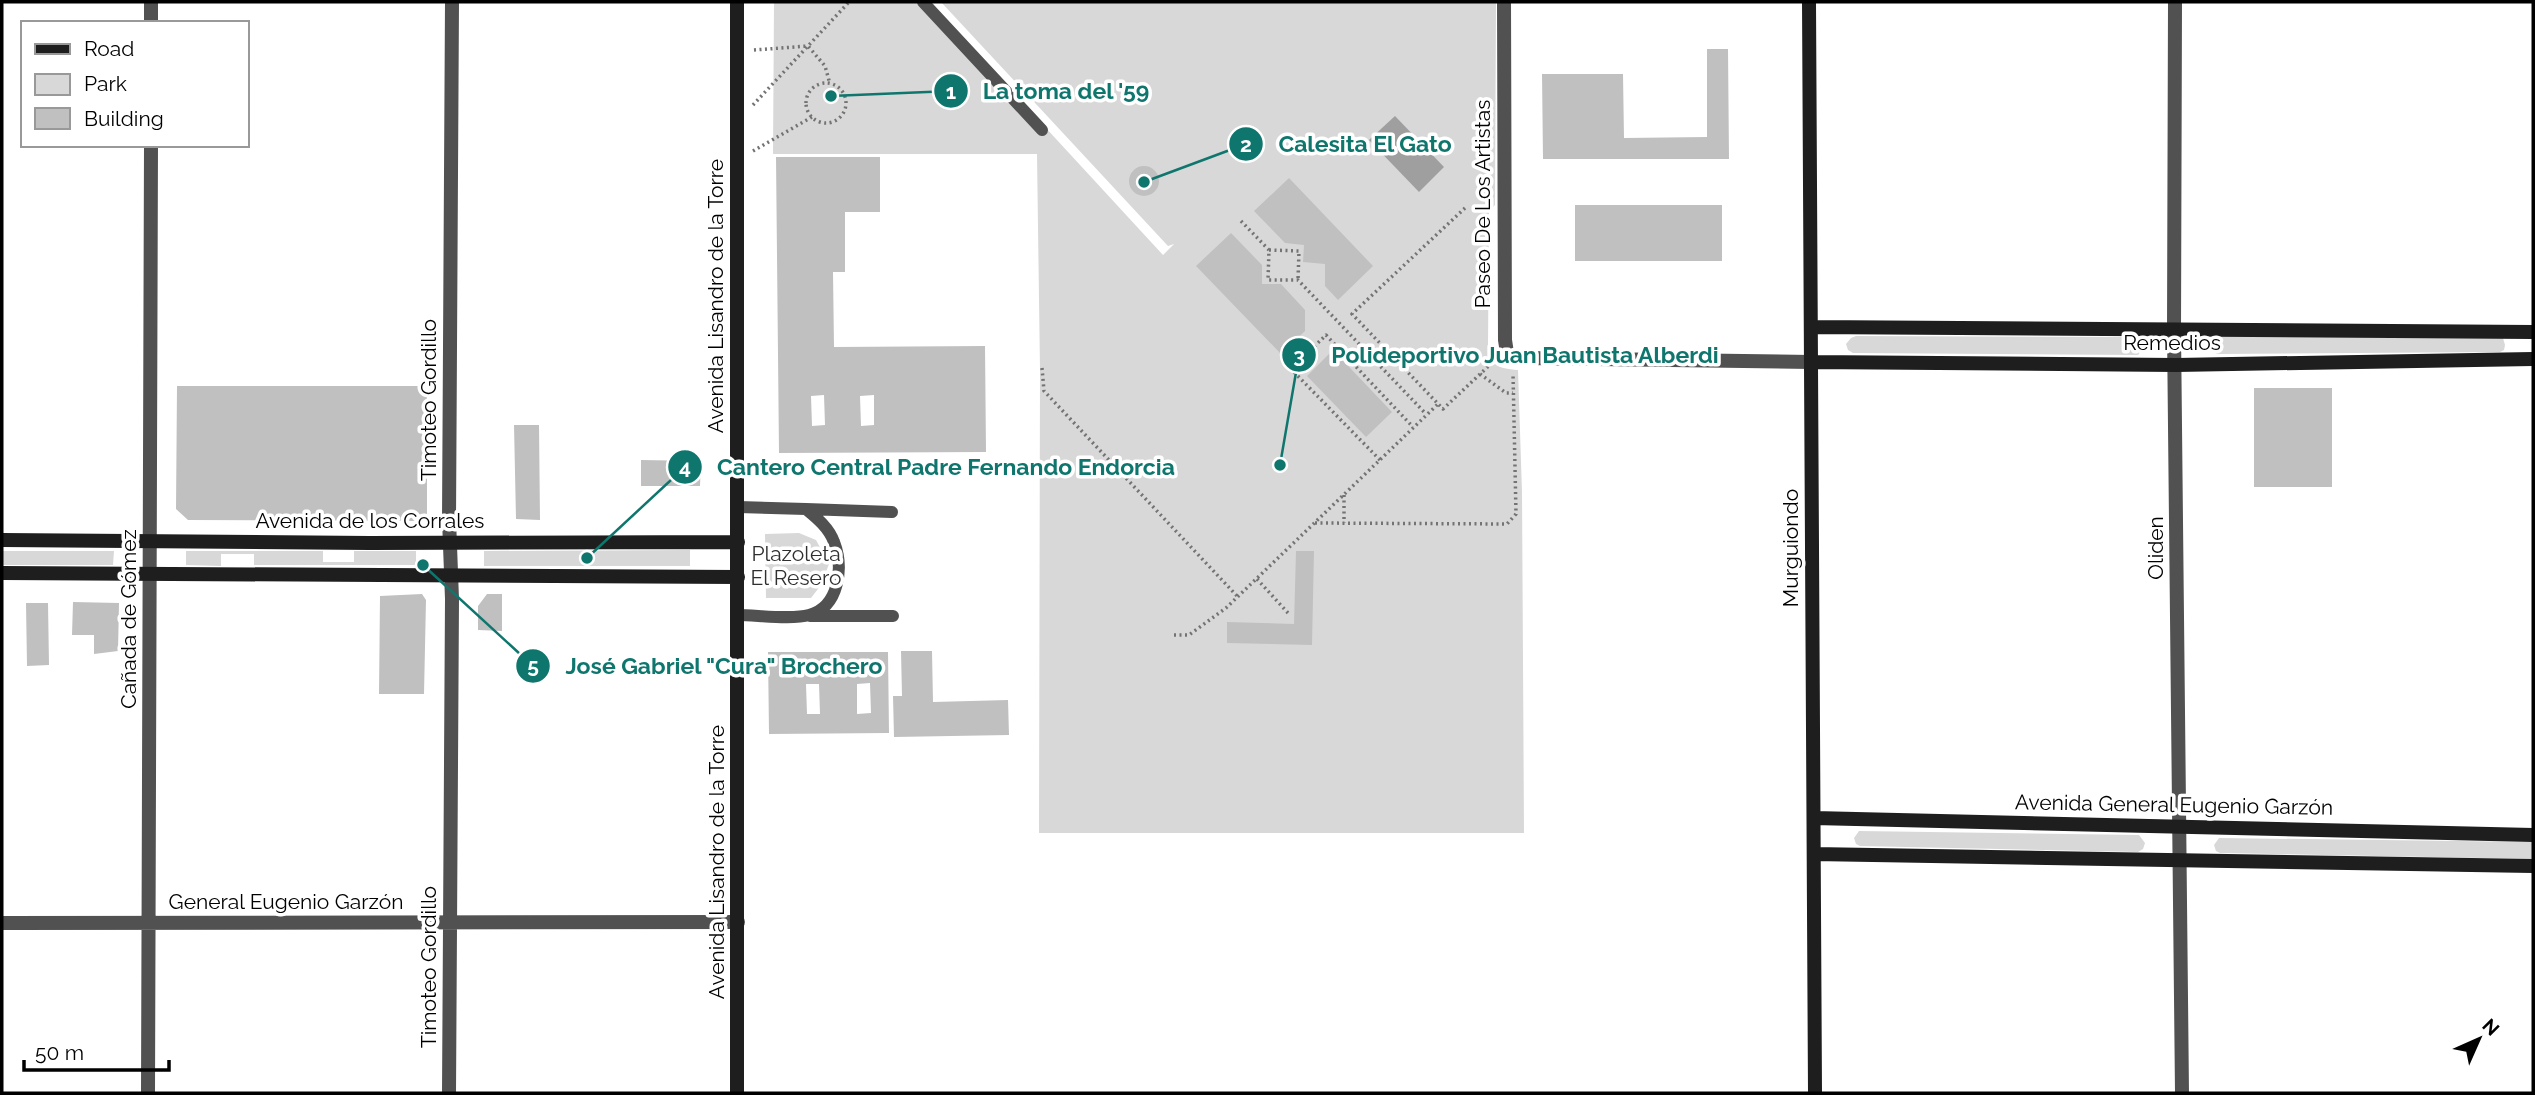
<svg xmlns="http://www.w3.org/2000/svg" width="2535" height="1095" font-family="Raleway,sans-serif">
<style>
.green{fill:#d8d8d8}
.water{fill:#9f9f9f}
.building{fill:#c0c0c0;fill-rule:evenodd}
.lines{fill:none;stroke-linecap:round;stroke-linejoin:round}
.path{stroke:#737373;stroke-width:3.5;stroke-dasharray:2 3.5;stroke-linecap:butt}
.lane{stroke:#515151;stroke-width:12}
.street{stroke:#515151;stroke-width:14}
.secondary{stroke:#1e1e1e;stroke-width:14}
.labels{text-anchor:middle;stroke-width:7;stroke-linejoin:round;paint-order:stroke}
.street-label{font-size:21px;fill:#000;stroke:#fff}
.park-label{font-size:21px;fill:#2f2f2f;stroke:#fff}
.leader{fill:none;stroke:#0f766e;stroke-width:2.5}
.callout-dot{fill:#0f766e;stroke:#fff;stroke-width:2.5}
.mark-label{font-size:21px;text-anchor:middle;font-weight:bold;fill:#fff}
.callout-label{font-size:23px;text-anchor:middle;font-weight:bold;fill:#0f766e;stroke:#fff;stroke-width:7;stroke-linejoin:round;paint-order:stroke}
</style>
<rect width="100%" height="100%" fill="#fff"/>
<path class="green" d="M774 2H916L1038 133 1045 127 1163 255 1174 244 1168 246 941 2H1496L1495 205 1489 212 1488 346C1494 367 1496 368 1518 370L1522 492 1524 833H1039L1040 370 1037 154H773Z
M1856 336 2133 337 2141 340 2144 347 2138 355 1853 353 1848 350 1846 344 1851 338Z
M2220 336 2503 338 2505 345 2504 350 2500 352 2217 354 2212 351 2210 344 2215 338Z
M799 533 816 540 829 564 821 585 811 598H766L765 534Z
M690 550V566H484V551Z
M2 551H114L113 565H2Z
M186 551H323V562H354V551H416V565H254V554H221V566L186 565Z
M1859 831 2139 835 2145 843 2143 849 2138 852 1860 846 1856 844 1854 838Z
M2219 838 2533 842V859L2220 853 2216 851 2214 845Z"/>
<path class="water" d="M1395 116 1444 167 1419 192 1369 140Z"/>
<path class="building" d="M1707 49H1728L1729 159H1543L1542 74H1623L1624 138 1707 137Z
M776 157H880V212H845V272H833L834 347 985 346 986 452 779 453ZM824 395 825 425 812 426 811 396ZM874 395V425L861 426 860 396Z
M1129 181a15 15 0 1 1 30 0a15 15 0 1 1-30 0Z
M1289 178 1373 266 1338 300 1325 286V264L1303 262 1304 245 1285 243 1254 211Z
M1575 205H1722V261H1575Z
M1231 233 1262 265V284H1281L1305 310V331L1281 354 1196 266Z
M1333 350 1392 412 1366 437 1307 376Z
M177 386H427V516L421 521 188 520 176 509Z
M2254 388H2332V487H2254Z
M514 425H539L540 520 516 519Z
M641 460 701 461 700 486H641Z
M1296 551H1314L1312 645 1227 643V622L1294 624Z
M422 594 426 600 424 694H379L380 596Z
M487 594H502V631L478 630V606Z
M73 602 119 603 118 651 94 654V635H72Z
M26 603H48L49 665 27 666Z
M901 651H932L933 702 1008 700 1009 735 894 737 893 696H902Z
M768 652H888L889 733 769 734ZM870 683 871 713 857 714V684ZM806 684H819L820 714H807Z"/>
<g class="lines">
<path class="path" d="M754 50 808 46 825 66 830 84
M806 103a20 20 0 1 1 40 0a20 20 0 1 1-40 0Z
M753 105 849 2
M753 151 812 117
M1465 208 1352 314 1443 409 1495 360
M1241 221 1269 250 1268 280H1298L1426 414
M1269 250 1299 251 1298 280
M1042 368 1044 391 1238 597
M1480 374 1506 393H1513
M1380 460 1291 369 1326 335 1413 427
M1344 495V523
M1315 523 1507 524 1516 514 1513 373
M1257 579 1288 613
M1174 635H1189L1226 608 1438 404"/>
<path class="lane" d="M923 2 1042 130
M738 507 806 509C817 518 829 528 834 542 844 568 839 607 809 615 792 620 756 615 738 615
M806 509 892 512
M810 616H893"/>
<path class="street" d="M1504 2 1505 340 1507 353 1519 358 1811 362
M2175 2 2174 331 2182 1093
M151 23V2
M2 923 738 922
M148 1093 151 145
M449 1093 452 599 449 519 452 2"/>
<path class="secondary" d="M737 2V1093
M1809 2 1815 1093
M1811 327 2533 332
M1811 362 2176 365 2533 359
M2 540 370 543 738 542
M2 573 738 577
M1814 818 2533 835
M1814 854 2533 866"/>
</g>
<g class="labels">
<g class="street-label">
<text transform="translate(1483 204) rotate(-90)" y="7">Paseo De Los Artistas</text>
<text transform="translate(716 296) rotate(-90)" y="7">Avenida Lisandro de la Torre</text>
<text x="2172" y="350">Remedios</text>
<text transform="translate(429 400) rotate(-90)" y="7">Timoteo Gordillo</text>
<text x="370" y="528">Avenida de los Corrales</text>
<text transform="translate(1791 548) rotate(-90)" y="7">Murguiondo</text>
<text transform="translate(2156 548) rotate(-90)" y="7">Oliden</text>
<text transform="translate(129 619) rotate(-90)" y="7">Cañada de Gómez</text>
<text transform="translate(2174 805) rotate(1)" y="7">Avenida General Eugenio Garzón</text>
<text transform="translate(717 862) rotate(-90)" y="7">Avenida Lisandro de la Torre</text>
<text x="286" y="909">General Eugenio Garzón</text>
<text transform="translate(429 967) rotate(-90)" y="7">Timoteo Gordillo</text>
</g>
<g class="park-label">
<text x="796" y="561">Plazoleta<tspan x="796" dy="24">El Resero</tspan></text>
</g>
</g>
<path class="leader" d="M831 96L951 91M1144 182L1246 144M1280 465L1299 355M587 558L685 467M423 565L533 666"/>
<g class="callout-dot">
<circle cx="831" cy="96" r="7"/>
<circle cx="1144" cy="182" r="7"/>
<circle cx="1280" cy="465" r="7"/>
<circle cx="587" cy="558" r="7"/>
<circle cx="423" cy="565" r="7"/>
<circle cx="951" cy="91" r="18"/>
<circle cx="1246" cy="144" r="18"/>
<circle cx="1299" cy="355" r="18"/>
<circle cx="685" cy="467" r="18"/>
<circle cx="533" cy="666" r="18"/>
</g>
<g class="mark-label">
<text x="951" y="99">1</text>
<text x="1246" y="152">2</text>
<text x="1299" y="363">3</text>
<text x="685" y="474">4</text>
<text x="533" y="673">5</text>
</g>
<g class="callout-label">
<text x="1066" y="99">La toma del '59</text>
<text x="1365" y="152">Calesita El Gato</text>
<text x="1525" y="363">Polideportivo Juan Bautista Alberdi</text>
<text x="946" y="475">Cantero Central Padre Fernando Endorcia</text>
<text x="724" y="674">José Gabriel "Cura" Brochero</text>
</g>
<rect width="2535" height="1095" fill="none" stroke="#000000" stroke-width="7"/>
<rect x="21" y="21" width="228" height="126" fill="#ffffff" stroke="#999999" stroke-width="2"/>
<rect x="35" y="44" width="35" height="10" fill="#1e1e1e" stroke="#999999" stroke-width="2"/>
<text x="84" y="56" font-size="21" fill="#000000">Road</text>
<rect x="35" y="74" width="35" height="21" fill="#d8d8d8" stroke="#999999" stroke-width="2"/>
<text x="84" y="91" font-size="21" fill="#000000">Park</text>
<rect x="35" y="108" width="35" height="21" fill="#c0c0c0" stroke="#999999" stroke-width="2"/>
<text x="84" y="126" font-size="21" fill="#000000">Building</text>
<g transform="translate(2479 1039) rotate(45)" stroke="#ffffff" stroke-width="5" paint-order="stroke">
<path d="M0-5L12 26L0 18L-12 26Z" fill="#000000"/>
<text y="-10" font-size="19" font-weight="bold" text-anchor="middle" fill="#000000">N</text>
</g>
<path d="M24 1060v10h145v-10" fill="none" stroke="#000000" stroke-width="3.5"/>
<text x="35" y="1060" font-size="21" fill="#000000" stroke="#ffffff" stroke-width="5" paint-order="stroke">50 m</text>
</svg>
